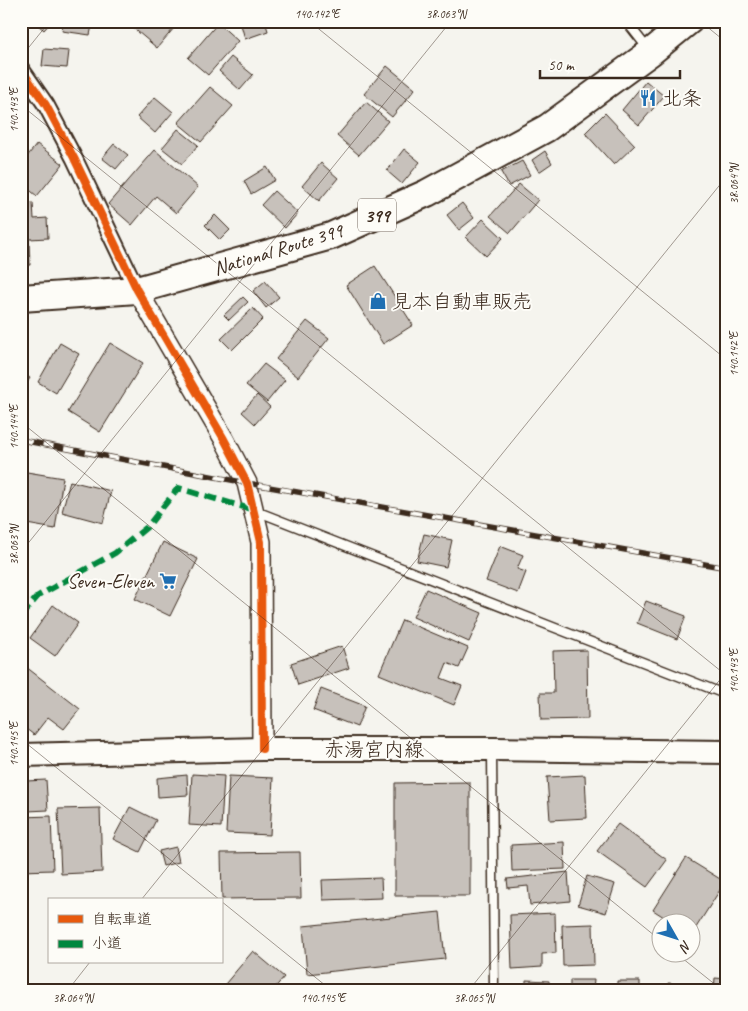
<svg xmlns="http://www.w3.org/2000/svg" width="748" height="1011" font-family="Caveat,'Klee One',sans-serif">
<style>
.building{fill:#c7c1bb;stroke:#3b2a1e}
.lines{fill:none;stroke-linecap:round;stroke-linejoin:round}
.service-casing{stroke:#3b2a1e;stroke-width:11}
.minor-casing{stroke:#3b2a1e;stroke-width:19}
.tertiary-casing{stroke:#3b2a1e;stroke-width:22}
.secondary-casing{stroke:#3b2a1e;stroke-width:26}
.trunk-casing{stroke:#3b2a1e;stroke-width:30}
.service{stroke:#fdfcf7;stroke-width:8}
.minor{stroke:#fdfcf7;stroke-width:15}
.tertiary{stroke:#fdfcf7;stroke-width:19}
.secondary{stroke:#fdfcf7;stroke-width:22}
.trunk{stroke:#fdfcf7;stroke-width:26}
.rail-casing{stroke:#3b2a1e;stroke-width:5.5}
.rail{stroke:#fdfcf7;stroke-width:4;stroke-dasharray:11;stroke-linecap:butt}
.quiet{stroke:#00873e;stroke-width:6;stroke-dasharray:12 6;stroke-linecap:butt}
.cycleway-casing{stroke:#fdfcf7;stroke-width:11}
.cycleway{stroke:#e8590c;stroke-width:8}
.ticks{fill:none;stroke:#3b2a1e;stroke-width:1;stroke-opacity:0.45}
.labels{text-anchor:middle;stroke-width:4;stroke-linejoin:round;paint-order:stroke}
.shield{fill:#fdfcf7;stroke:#75695f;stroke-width:1}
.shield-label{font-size:19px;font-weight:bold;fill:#3b2a1e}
.poi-label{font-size:20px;fill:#3b2a1e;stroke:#fdfcf7;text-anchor:start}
.street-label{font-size:20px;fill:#3b2a1e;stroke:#fdfcf7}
.neatline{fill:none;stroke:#3b2a1e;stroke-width:2}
.ticks-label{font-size:12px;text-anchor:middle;fill:#3b2a1e}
</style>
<rect width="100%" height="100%" fill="#f5f4ee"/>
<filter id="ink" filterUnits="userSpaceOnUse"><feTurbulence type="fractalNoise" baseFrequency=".02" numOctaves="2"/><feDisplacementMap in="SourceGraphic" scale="10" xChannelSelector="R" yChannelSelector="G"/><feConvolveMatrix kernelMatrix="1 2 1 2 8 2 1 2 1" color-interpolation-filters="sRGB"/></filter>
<g filter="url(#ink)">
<path class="building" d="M33 21H52L44 30Z
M64 21H93L90 35 62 31Z
M97 21H114L113 29 96 26Z
M135 21H180L157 48 131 26Z
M240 21H265L268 31 245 39Z
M218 23 238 41 208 75 188 58Z
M44 49 69 51 67 68 42 66Z
M231 57 253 75 240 90 219 71Z
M387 66 415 89 392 117 364 94Z
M646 81 664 96 639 125 622 110Z
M210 87 233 106 201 142 178 123Z
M155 97 173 112 155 133 137 117Z
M366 102 388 121 359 155 337 136Z
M605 113 635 145 614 165 585 133Z
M178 129 198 145 182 164 162 148Z
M37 144 63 164 37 196 21 183V164Z
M114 144 128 155 116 169 102 158Z
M404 149 420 162 402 184 387 171Z
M155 150 198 187 176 213 156 196 132 225 108 204Z
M545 151 552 163 539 172 532 160Z
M522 161 530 175 509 186 501 172Z
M321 163 338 178 319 201 302 186Z
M267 167 275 180 251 194 244 181Z
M519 184 538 200 510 233 490 216Z
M274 191 298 213 285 228 261 205Z
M33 203 34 219 47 218 48 238 29 239 30 265 21 266V204Z
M462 203 474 218 459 230 447 215Z
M215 215 230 230 220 240 205 225Z
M483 219 503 238 486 256 466 237Z
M375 266 413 325 383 344 346 285Z
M265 281 279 297 266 308 253 291Z
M243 297 248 302 229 320 224 315Z
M253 308 263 319 232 350 221 339Z
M307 321 329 338 298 377 276 359Z
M60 343 79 354 56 393 38 382Z
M110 343 143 363 100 432 68 412Z
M264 364 285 380 267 402 246 385Z
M21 373 30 378 21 392Z
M257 395 270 407 255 424 242 412Z
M21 471 63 478 55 529 21 523Z
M70 481 111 491 103 523 62 512Z
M424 534 452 540 446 567 417 561Z
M163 542 198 559 170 616 135 599Z
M500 546 523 555 517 569 526 572 518 593 486 581Z
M426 589 482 613 469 642 413 617Z
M646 601 686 616 677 639 637 623Z
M53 605 78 623 55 656 30 638Z
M402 620 468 648 459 668 447 663 441 678 462 686 454 705 379 674Z
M342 646 349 668 298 685 291 663Z
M587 650 588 719 541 720 540 693H554L553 651Z
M21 663 80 709 64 729 48 717 34 735 21 725Z
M321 689 365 706 357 727 313 710Z
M192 774 224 776 221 827 189 825Z
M187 775 188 795 158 797 157 778Z
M585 775 587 818 550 820 547 777Z
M229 776 273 778 270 835 226 833Z
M46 780 48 810 28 811 26 781Z
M470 782V896H395V783Z
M130 807 156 820 140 852 113 839Z
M100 808 102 872 61 874 58 809Z
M51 816 53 870 21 871V817Z
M618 824 667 860 647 887 597 851Z
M564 842 565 869 512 871 511 845Z
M176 847 179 862 163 866 159 851Z
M300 852 301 898 222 899 221 853Z
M686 858 725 882 692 934 690 933V924H675L653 910Z
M568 872 570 901 530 905 528 886 508 888 507 879Z
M587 876 615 884 606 913 578 905Z
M381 878 382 898 323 900 322 880Z
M440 912 445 959 307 974 303 926Z
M555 913 556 953 542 954V967L512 969 510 915Z
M593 924 594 965 563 966 562 925Z
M253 951 284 977 273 990H220Z
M715 978 727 979V990H714Z
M526 980 549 981V990H526Z
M570 980H594L593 990H570Z
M617 981H640V990H617Z
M668 983 690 985 689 990H667Z"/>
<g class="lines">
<g class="service-casing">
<path id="service" d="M626 21 648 49
M256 511 727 695
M492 751 494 990"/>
</g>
<g class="minor-casing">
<path id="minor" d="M21 69 46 105 74 158 137 290"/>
</g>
<g class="tertiary-casing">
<path id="tertiary" d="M137 290 224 439 247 483 261 542 262 749"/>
</g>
<g class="secondary-casing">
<path id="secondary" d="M21 755 262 749H492L727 752"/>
</g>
<g class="trunk-casing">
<path id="trunk" d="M21 298 137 290 331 236 427 193 547 128 651 52 689 21"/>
</g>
<use href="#service" class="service"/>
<use href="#minor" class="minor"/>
<use href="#tertiary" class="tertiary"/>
<use href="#secondary" class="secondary"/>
<use href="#trunk" class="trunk"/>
<g class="rail-casing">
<path id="rail" d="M21 440 247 483 727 568"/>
</g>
<use href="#rail" class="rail"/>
<path class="quiet" d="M21 616 38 596 115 553 147 527 178 488 254 510"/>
<g class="cycleway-casing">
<path id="cycleway" d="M21 69 46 105 74 158 137 290 224 439 247 483 261 542 262 749"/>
</g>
<use href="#cycleway" class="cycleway"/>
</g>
</g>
<path class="ticks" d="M309 21 727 360M700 21 727 43M21 57 50 21M21 105 727 676M21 422 660 940M21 552 451 21M21 739 220 900M141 900 727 176M221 901 331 990M677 954 722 990M68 990 90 962M469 990 727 671"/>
<defs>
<g id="restaurant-bare" transform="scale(1.35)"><path d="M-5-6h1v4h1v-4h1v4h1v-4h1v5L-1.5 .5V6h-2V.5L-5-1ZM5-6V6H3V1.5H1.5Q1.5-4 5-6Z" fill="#1f6fb2" stroke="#fdfcf7" stroke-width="2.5" paint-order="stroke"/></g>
<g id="shop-bare" transform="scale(1.35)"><path d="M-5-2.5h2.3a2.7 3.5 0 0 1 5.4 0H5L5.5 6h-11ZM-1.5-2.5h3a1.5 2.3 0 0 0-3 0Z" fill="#1f6fb2" stroke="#fdfcf7" stroke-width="2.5" paint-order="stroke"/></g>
<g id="supermarket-bare" transform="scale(1.35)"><path d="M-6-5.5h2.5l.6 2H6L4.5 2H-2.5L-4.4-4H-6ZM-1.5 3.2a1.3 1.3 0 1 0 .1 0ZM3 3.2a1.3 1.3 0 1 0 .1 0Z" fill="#1f6fb2" stroke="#fdfcf7" stroke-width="2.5" paint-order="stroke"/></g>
</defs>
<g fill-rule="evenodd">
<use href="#restaurant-bare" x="648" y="98"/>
<use href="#shop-bare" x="378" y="301"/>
<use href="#supermarket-bare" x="168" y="581"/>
</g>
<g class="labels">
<rect class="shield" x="358" y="198.5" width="38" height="33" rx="4"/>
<g class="shield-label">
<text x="377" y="222">399</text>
</g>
<g class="poi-label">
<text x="662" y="105">北条</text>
<text x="392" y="308">見本自動車販売</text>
<text x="154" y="588" text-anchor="end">Seven-Eleven</text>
</g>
<g class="street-label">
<text transform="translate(278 249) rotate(-17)" y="7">National Route 399</text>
<text x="374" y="756">赤湯宮内線</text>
</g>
</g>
<rect width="748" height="1011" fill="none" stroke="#fdfcf7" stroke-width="55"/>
<rect x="48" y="898" width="175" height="65" fill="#fdfcf7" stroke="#afa8a0"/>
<rect x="58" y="915" width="25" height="8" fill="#e8590c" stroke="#afa8a0"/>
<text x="92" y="924" font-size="15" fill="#3b2a1e">自転車道</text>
<rect x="58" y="940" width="25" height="8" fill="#00873e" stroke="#afa8a0"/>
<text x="92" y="948" font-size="15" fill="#3b2a1e">小道</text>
<g transform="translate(676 938) rotate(129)"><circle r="24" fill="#fdfcf7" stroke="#afa8a0"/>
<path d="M0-4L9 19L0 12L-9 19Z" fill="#1f6fb2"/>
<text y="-8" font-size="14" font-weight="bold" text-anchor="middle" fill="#3b2a1e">N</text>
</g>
<path d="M540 70v8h140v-8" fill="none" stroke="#3b2a1e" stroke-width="2.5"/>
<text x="548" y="70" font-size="15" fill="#3b2a1e" stroke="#fdfcf7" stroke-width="4" paint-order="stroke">50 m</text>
<rect x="28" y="28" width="692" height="956" class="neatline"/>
<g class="ticks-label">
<text x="317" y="18">140.142°E</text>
<text x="446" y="18">38.063°N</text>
<text transform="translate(14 110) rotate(-90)" y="4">140.143°E</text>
<text transform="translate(734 184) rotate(-90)" y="4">38.064°N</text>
<text transform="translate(734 354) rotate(-90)" y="4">140.142°E</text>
<text transform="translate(14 427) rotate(-90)" y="4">140.144°E</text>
<text transform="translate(14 545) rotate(-90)" y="4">38.063°N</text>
<text transform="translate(734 671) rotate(-90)" y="4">140.143°E</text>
<text transform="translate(14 744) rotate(-90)" y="4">140.145°E</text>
<text x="73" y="1002">38.064°N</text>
<text x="323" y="1002">140.145°E</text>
<text x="474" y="1002">38.065°N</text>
</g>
</svg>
